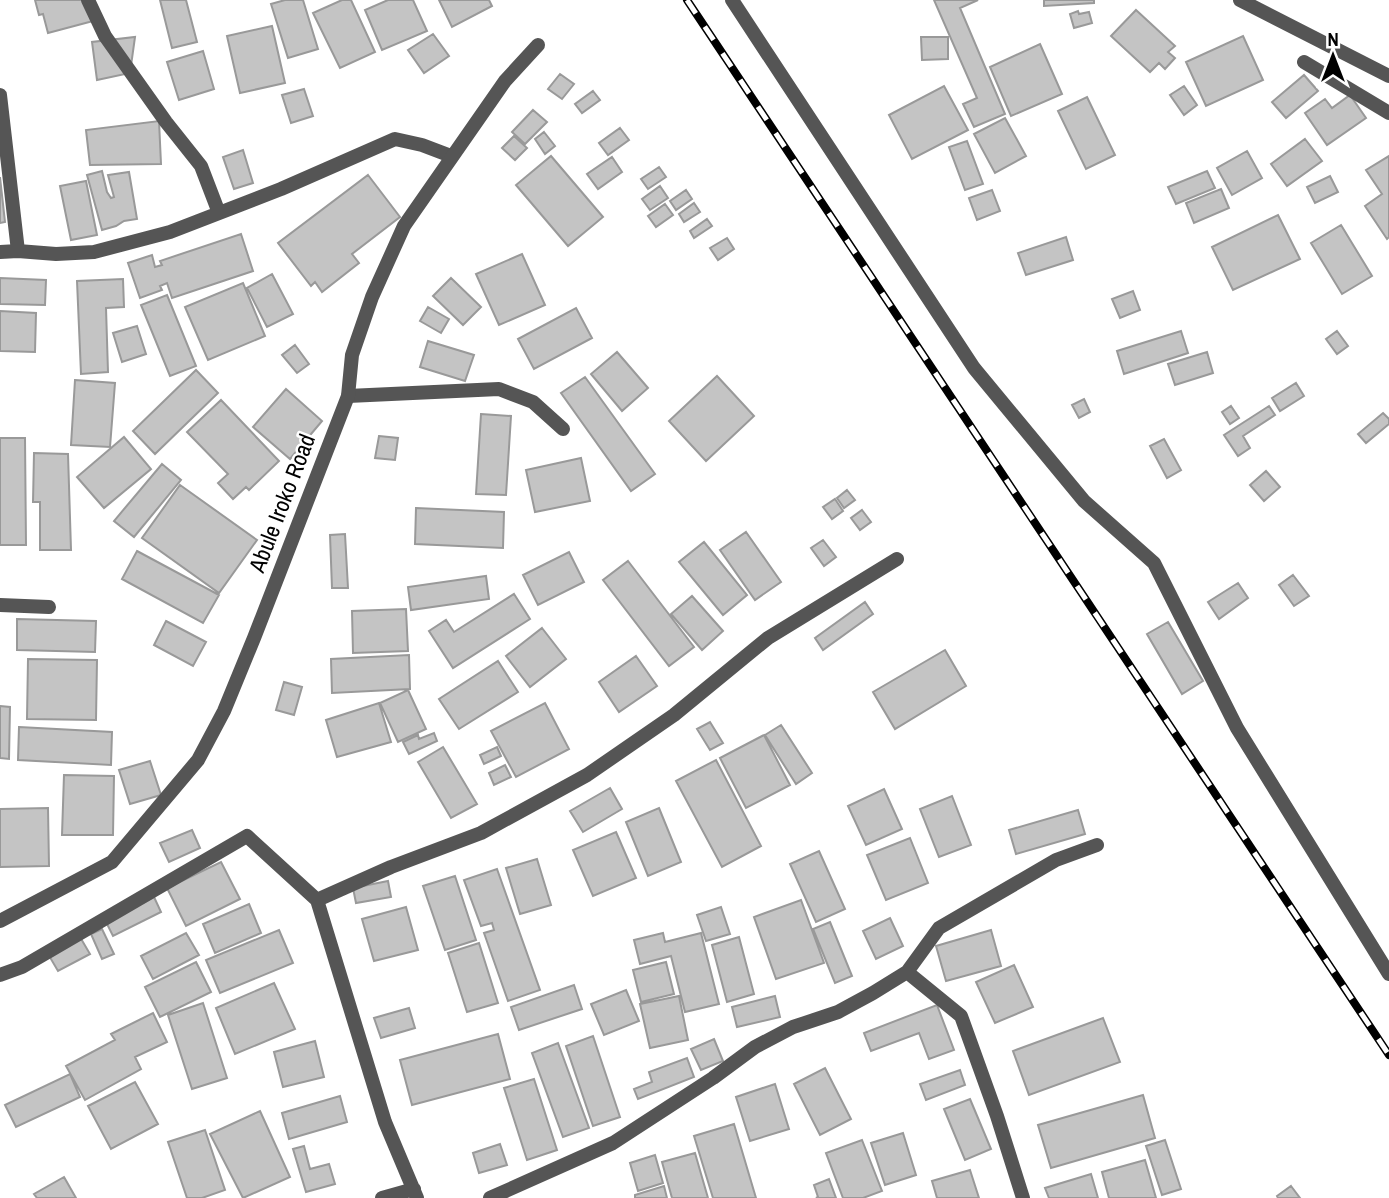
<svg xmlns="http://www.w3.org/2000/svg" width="1389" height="1198" font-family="'Archivo Narrow',sans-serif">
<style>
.building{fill:#c4c4c4;stroke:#999;stroke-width:2}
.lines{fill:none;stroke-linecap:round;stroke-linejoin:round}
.minor{stroke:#555;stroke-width:14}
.tertiary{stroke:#555;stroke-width:14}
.rail-casing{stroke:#000;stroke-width:8}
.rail{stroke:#fff;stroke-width:5;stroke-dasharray:16;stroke-linecap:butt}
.labels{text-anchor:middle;stroke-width:5;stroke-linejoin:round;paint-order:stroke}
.street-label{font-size:23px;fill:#000;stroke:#fff}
</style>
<rect width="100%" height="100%" fill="#fff"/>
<path class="building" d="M35 0H87L93 21 48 33 43 14 39 15Z
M160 0H186L197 42 172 48Z
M285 0H303L318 49 288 58 271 4Z
M342 0H351L375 52 340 68 313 13Z
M388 0H413L427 31 382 50 365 10Z
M439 0H489L492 6 452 27Z
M934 0H978L960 8 1005 114 974 127 963 104 977 98Z
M1044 0H1094V3L1044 6Z
M1136 10 1175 46 1168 52 1175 58 1165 69 1159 63 1150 72 1111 36Z
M1078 11 1079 14 1089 12 1092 23 1074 28 1070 14Z
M272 26 285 83 240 93 227 36Z
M433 34 449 56 424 73 408 50Z
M1243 36 1263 80 1206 106 1186 62Z
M135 37 130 73 97 80 92 42Z
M921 37H948V59L922 60Z
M1040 44 1062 94 1011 116 990 67Z
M203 51 214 89 179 100 167 62Z
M560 74 574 84 562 99 548 89Z
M1304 75 1318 91 1286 118 1272 102Z
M944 86 968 130 912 159 889 115Z
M1184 86 1197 105 1184 115 1170 95Z
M304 89 313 116 291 123 282 95Z
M593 91 600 100 582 113 575 104Z
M1350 95 1366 118 1327 145 1305 113 1325 99 1332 108Z
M1087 97 1115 155 1086 169 1058 111Z
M533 110 547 122 525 144 512 132Z
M1005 118 1026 156 995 173 974 134Z
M159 121 161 164 90 165 86 130Z
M620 128 629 140 608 155 599 143Z
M544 132 555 146 545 154 535 139Z
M514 136 527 148 515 160 502 148Z
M1305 139 1322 161 1287 186 1271 164Z
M967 141 983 184 965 190 949 147Z
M243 150 253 183 234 189 223 157Z
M1247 151 1262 178 1232 195 1217 168Z
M551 156 603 217 568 246 516 185Z
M1389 156V237L1387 239 1365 206 1382 194 1366 170Z
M612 157 622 172 598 189 587 174Z
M659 167 666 177 648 189 641 179Z
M102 171 107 192 111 198 114 197 108 175 129 172 137 219 124 221 116 226 102 230 87 175Z
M1207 171 1215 188 1176 204 1168 187Z
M368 175 400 217 352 254 359 263 322 292 315 282 311 286 278 243Z
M1330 176 1338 192 1315 203 1307 187Z
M0 177 5 222 0 223Z
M86 181 97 235 71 240 60 186Z
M660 186 668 198 650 210 642 199Z
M1221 189 1229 208 1194 223 1186 203Z
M686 190 692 199 676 210 670 201Z
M992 190 1000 211 977 220 969 198Z
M694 203 700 212 684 222 679 214Z
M665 204 673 215 656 227 648 216Z
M1278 215 1300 259 1233 290 1212 247Z
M707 219 712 226 694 238 690 231Z
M1341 225 1372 276 1342 294 1311 243Z
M241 234 253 271 172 298 167 283 160 286 162 290 140 298 128 263 152 255 155 267 162 265 160 261Z
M1066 237 1073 260 1026 275 1018 253Z
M727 238 734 249 718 260 710 248Z
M522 254 545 305 499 325 476 274Z
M272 274 293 314 267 327 247 288Z
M0 278 46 280 45 305 0 304Z
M451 278 481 307 463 325 433 296Z
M123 279 124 307 106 308 108 372 81 374 77 281Z
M243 283 265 336 208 360 185 307Z
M1133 291 1140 310 1120 318 1112 299Z
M167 295 196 366 170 376 141 305Z
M428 307 449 319 441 333 420 321Z
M576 308 592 338 534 369 518 339Z
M0 311 36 313 35 352 0 351Z
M137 326 146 354 122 362 113 333Z
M1181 331 1188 353 1124 374 1117 351Z
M1337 331 1348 346 1337 354 1326 339Z
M428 341 474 355 465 381 420 367Z
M295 345 309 364 297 373 282 355Z
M617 352 648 388 622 411 591 374Z
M1207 352 1213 373 1175 385 1168 364Z
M196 370 218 393 155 454 133 431Z
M717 376 754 416 706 461 669 421Z
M585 377 655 474 631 491 561 393Z
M75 380 115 383 110 447 71 445Z
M1296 383 1304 396 1280 411 1272 398Z
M286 389 322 421 290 459 253 427Z
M1084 399 1090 412 1079 418 1072 405Z
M221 400 279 461 249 490 246 487 233 499 218 483 228 474 187 432Z
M1231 406 1239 418 1230 424 1222 412Z
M1269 406 1275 415 1243 436 1250 448 1238 456 1224 435Z
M1383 413 1389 419V424L1366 443 1358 434Z
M481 414 511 416 506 495 476 494Z
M379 436 398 438 395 460 375 458Z
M124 437 151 469 104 508 77 477Z
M0 438H25L26 545H0Z
M1164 439 1181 470 1167 478 1150 446Z
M34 453 68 454 71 550H40V502H33Z
M581 458 590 501 535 512 526 470Z
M162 464 181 480 134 537 114 521Z
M1266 471 1280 487 1264 501 1250 485Z
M180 485 257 540 219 593 142 538Z
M847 490 855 500 844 508 837 498Z
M835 499 843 511 832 519 823 507Z
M416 508 504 512 503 548 415 544Z
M862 510 871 522 860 530 851 518Z
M746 532 781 582 755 600 720 550Z
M345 534 348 588H332L330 535Z
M823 540 836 557 824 566 811 548Z
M704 542 747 595 723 615 679 562Z
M137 551 219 595 203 623 122 579Z
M569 552 584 582 538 605 523 575Z
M628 561 694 647 669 666 603 580Z
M1293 575 1309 596 1294 606 1279 585Z
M486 576 489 599 411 610 408 587Z
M1238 583 1248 598 1219 619 1208 602Z
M514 594 530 619 453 668 429 631 446 620 454 632Z
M692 596 723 631 702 650 671 614Z
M865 602 873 614 823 650 815 638Z
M406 609 408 651 353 653 352 611Z
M17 619 96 621 95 652 17 650Z
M166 621 206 642 193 666 154 645Z
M1168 622 1203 681 1182 694 1147 634Z
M542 628 566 659 530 687 506 656Z
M945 650 966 686 895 729 873 692Z
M409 655 410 689 332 693 331 659Z
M636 656 657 686 619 712 599 682Z
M28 659 97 660 96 720 27 719Z
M498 661 518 692 459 729 439 699Z
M284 682 302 687 294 715 276 710Z
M408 690 426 729 398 742 380 703Z
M379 703 391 742 337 757 326 720Z
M545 703 569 749 516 777 491 731Z
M0 706 10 707 9 759 0 758Z
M710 722 723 743 710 750 697 729Z
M781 725 812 773 796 784 765 735Z
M19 727 112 732 111 765 18 760Z
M434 733 437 741 409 754 403 742 418 735 419 739Z
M764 735 790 785 746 808 720 758Z
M443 747 477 804 451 818 418 762Z
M497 747 501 756 484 764 480 755Z
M716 760 761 846 722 867 676 781Z
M150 761 161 795 130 804 119 770Z
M505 765 511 777 494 785 489 773Z
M64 775 114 776 113 835H62Z
M610 788 622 809 583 832 570 811Z
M884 789 902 829 866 845 848 806Z
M952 796 971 845 939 857 920 809Z
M48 808 49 866 0 867V809Z
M659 808 681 862 648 876 626 822Z
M1078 810 1085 834 1016 854 1009 830Z
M192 830 200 848 169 862 160 843Z
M616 832 636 878 593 896 573 850Z
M910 838 928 883 886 900 867 855Z
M819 851 845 909 816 922 790 864Z
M537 859 551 905 520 914 506 868Z
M221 862 240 899 186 926 167 888Z
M497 869 540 990 508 1001 484 933 494 930 492 923 481 926 464 880Z
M455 876 476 940 445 950 423 886Z
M388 881 391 897 356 903 353 888Z
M154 897 161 912 113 936 106 922Z
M801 900 824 963 776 979 754 917Z
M249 904 261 933 215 953 203 924Z
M406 907 418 950 374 961 362 919Z
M721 907 730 934 706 941 697 915Z
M890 918 903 946 876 959 863 931Z
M830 922 852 976 835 983 813 929Z
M102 929 114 954 102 959 91 934Z
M279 930 293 963 220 993 206 960Z
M991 930 1001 966 946 981 936 946Z
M186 933 199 955 153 979 141 956Z
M663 933 665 942 701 933 719 1004 685 1012 671 956 640 964 634 940Z
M80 937 90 954 58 971 48 954Z
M739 937 754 994 727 1002 712 945Z
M479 943 498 1003 467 1012 448 953Z
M196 962 211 992 160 1017 145 987Z
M666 962 674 994 641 1002 633 970Z
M1014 965 1033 1007 995 1023 976 982Z
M274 983 295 1029 235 1054 216 1008Z
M574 985 582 1009 519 1030 511 1007Z
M626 990 639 1021 604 1035 591 1004Z
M679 996 688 1040 650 1048 640 1004Z
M775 996 780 1017 737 1027 732 1007Z
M203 1003 227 1078 192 1089 168 1015Z
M937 1005 954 1050 929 1059 919 1033 871 1051 864 1033Z
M409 1008 415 1028 381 1038 374 1018Z
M153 1013 167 1042 135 1057 141 1069 85 1100 66 1066 115 1040 111 1034Z
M1103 1018 1120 1062 1029 1095 1013 1051Z
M498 1034 510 1079 412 1105 400 1060Z
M593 1036 620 1117 593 1126 566 1046Z
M714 1039 723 1061 701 1070 691 1049Z
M315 1041 324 1077 283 1087 274 1052Z
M558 1043 589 1128 563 1137 532 1053Z
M687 1058 694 1077 638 1099 634 1089 652 1082 649 1072Z
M825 1068 851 1119 820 1135 794 1084Z
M960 1070 965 1085 926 1100 920 1084Z
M70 1074 80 1097 16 1127 5 1105Z
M534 1079 557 1150 527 1160 504 1088Z
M135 1082 158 1124 111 1149 88 1106Z
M775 1084 789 1129 750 1141 736 1097Z
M1143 1095 1155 1138 1051 1168 1038 1125Z
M340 1096 347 1122 289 1139 282 1113Z
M970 1099 991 1149 965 1160 944 1109Z
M260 1111 290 1177 243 1198 210 1134Z
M734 1124 756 1198H713L694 1136Z
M205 1130 225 1190 202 1198H187L168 1142Z
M903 1133 916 1175 885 1185 871 1143Z
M862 1140 882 1191 863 1198H843L826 1153Z
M1165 1140 1181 1189 1162 1195 1146 1146Z
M500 1144 507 1165 479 1173 473 1153Z
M304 1146 310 1169 329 1164 335 1184 306 1192 293 1149Z
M695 1153 708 1198H672L662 1162Z
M655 1155 663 1183 638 1191 630 1163Z
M1145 1160 1156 1198H1109L1102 1172Z
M970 1170 979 1198H937L932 1181Z
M1091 1174 1098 1198H1049L1045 1188Z
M64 1177 76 1198H37L34 1194Z
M829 1179 836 1198H816L818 1197 814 1185Z
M664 1186 667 1198H635V1195Z
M1291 1186 1300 1198H1278L1277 1196Z"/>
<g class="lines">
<path class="minor" d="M88 0 105 36 166 122 201 166 219 213
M732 0 974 368 1084 501 1154 563 1237 728 1389 974
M1240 0 1389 76
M1304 62 1389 113
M0 95 18 251
M0 252 18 251 56 254 94 252 170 232 281 189 395 139 422 145 451 156
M348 396 499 389 533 402 563 429
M0 605 49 607
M317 900 391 867 481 833 587 775 674 715 768 638 897 559
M907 972 961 1016 997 1116 1023 1198
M0 975 22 967 247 836 317 900 385 1122 417 1198
M382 1198 414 1189
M490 1198 613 1143 713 1078 755 1047 793 1027 838 1012 873 993 907 972 939 928 1056 860 1097 845"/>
<path class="tertiary" d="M0 921 112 862 198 760 224 711 254 638 348 396 352 355 372 297 404 226 505 81 538 45"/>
<g class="rail-casing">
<path id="rail" d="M687 0 1389 1055"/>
</g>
<use href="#rail" class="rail"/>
</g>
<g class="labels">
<g class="street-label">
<text transform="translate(282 503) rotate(-69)" y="8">Abule Iroko Road</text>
</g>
</g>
<g transform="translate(1333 56)" stroke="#ffffff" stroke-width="5" paint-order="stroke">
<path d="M0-5L12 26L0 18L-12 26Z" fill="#000000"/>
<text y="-10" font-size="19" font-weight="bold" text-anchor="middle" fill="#000000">N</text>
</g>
</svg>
